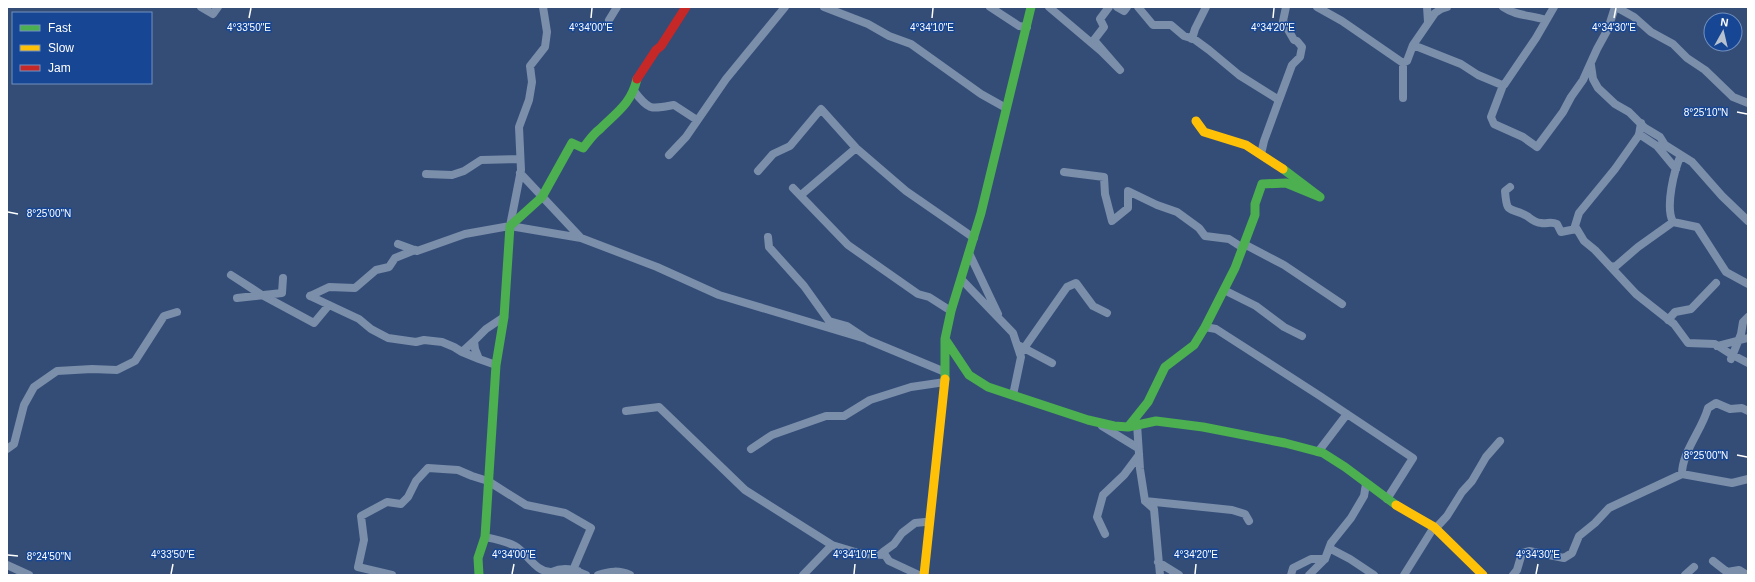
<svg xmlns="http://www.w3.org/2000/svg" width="1755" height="582" font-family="Helvetica,sans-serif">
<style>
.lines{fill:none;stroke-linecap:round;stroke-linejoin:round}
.street{stroke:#7b8eaa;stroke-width:8}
.fast{stroke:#4caf50;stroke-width:9}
.slow{stroke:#ffc107;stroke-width:9}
.jam{stroke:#c62828;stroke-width:9}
.ticks{fill:none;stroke:#fff;stroke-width:1.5}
.ticks-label{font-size:10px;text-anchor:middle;fill:#fff;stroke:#164694;stroke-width:3;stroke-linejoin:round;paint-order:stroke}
</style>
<rect width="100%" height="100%" fill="#334d77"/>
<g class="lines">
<path class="street" d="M201 7 213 14 218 7
M824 7 868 24 889 36 911 44 981 94 1006 108
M990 7 1019 26 1027 27
M1049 7 1101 51 1120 70 1094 40 1104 27 1100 19 1109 7
M1117 7 1124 11 1127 7
M1138 7 1153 25H1171L1184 36 1194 39 1209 50 1239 75 1279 100 1264 141 1261 154
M1317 7 1342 21 1403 63V98
M1427 7 1428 22
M1503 7C1516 16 1531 15 1546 20
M1616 7 1634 17 1651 32 1673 44 1687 58 1705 70 1733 97 1748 103
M609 20 617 7
M1192 39 1195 29 1206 7
M1413 45 1435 13 1441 9 1447 7
M1403 63 1407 61 1413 45 1461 64 1478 75 1502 85V88L1491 117 1494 124 1523 137 1537 147 1563 112 1571 97 1583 80 1597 49 1608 29 1615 7
M1591 65 1593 79 1598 88 1615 104 1629 112 1645 128 1660 137 1665 145 1692 162 1722 196 1748 221
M1502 85H1504L1536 38 1554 7
M634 91C649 111 651 109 674 105L697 120
M1279 100 1292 65 1300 57 1302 47 1297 41 1294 40 1283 21 1286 7
M1641 123 1639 135 1615 169 1579 213 1575 226 1584 241 1595 250 1636 294 1674 324 1688 343 1715 344 1729 353 1748 363
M1639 134 1657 146 1676 169
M669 155 686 137 726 79 785 7
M1681 155C1674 170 1665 207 1673 222L1697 227 1726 272 1748 284
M758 171 773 154 790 146 821 109 856 148 906 191 974 238
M1064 172 1104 177 1105 194 1112 221 1128 208V191L1157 205 1177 212 1199 228 1205 236 1229 239 1243 248
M520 173 581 238 657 267 719 295 866 339
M426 174 452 175 464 171 481 160 520 159
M1510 187 1505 191C1507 216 1509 206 1527 216 1531 219 1535 223 1541 223 1547 224 1551 221 1557 224L1561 232 1576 229
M793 188 848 245 918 294 929 297 951 311
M801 195 856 148
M510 226 581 238
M768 237 769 247 804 286 829 321 847 326 868 340 945 372
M398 244 417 251 465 234 510 226 521 170 519 127 529 100 532 82 530 66 545 47 547 32 543 7
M1244 244 1284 265 1342 304
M969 253 998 314
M1611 267 1616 266 1638 247 1673 222
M231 275 262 295 314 323 329 305
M961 279 1013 333 1021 357 1013 395
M1224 290 1256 306 1284 327 1302 336
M310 296 359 319 371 329 388 338 416 342 424 340 442 342 454 347 462 352
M310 296 329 287 355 288 376 270 389 267 395 258 415 250
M237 298 282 293 283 278
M1668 320 1675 312 1691 309 1716 283
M1205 327 1216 329 1320 396 1413 458 1387 499
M474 341 462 352 479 359
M1020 346 1052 363
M1717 346 1748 338
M1020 354 1067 287 1076 283 1093 306 1107 313
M1731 359 1741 334 1743 322 1748 317
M496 365 479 359 475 349 474 341 486 329 504 317
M626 411 659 407 745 490 832 545
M1137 424 1140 469 1145 501 1154 509 1160 575
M1102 426 1138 448
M7 449 14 444 24 405 34 387 57 371 92 369 117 370 135 361 164 316 177 312
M751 449 772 435 826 416H844L870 400 911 387 945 382
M1318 452 1347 414
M1682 474C1682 452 1702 430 1708 408L1716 403 1730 409 1742 408 1748 411
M1145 501 1232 510 1245 514 1249 521
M1435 529 1447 516 1462 492 1472 481 1486 457 1500 441
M1105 534 1097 517 1103 495 1124 475 1139 455
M485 537C495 539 506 541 515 546 527 553 536 573 552 572
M1329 548 1350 559 1374 575
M1713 561 1727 572 1739 570 1747 575
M1158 562 1179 575
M7 565 29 575
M578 571 564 574 552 572C565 566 574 570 586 575
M392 575 358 567 364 540 361 516 387 502 401 504 408 497 416 481 428 468 458 470 472 476 488 481 526 505 565 513 591 528 573 570
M598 575C610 571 619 570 630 575
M803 575 832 545 862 554 885 555
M919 575 889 561 883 552 894 544 902 533 915 523 925 522
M1291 575 1293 568 1311 559H1325
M1309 575 1325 559 1331 543 1351 518 1364 496 1366 484
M1404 575 1434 527
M1513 575 1517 570 1522 553 1529 551 1564 558 1572 553 1579 536 1595 523 1609 508 1682 474 1732 483 1748 479
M1685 575 1694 567"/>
<path class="fast" d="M945 339 969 375 988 387 1088 420 1114 426 1128 427 1156 421 1203 427 1285 443 1323 453 1345 467 1396 505
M945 379V339L951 311 981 213 1031 7
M1128 427 1148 402 1165 367 1194 345 1205 327 1235 268 1255 215V204L1262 184 1286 183 1320 197 1283 169
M479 575 478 558 485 537 496 365 504 317 510 226 542 197 572 143 583 148C588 142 593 134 600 129 617 112 631 104 637 79"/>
<path class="slow" d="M1196 121 1204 132 1246 145 1283 169
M1396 505 1434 527 1483 575
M924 575 945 379"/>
<path class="jam" d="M637 79 656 50 661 46 686 7"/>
</g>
<path class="ticks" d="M249 18 251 8M591 18 592 8M932 18 933 8M1273 18 1274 8M1614 18 1616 8M1737 112 1747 114M8 212 18 214M1737 455 1747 457M8 555 18 556M171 574 173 564M512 574 514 564M854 574 855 564M1195 574 1196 564M1536 574 1538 564"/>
<g class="ticks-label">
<text x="249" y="31">4°33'50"E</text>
<text x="591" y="31">4°34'00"E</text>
<text x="932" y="31">4°34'10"E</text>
<text x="1273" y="31">4°34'20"E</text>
<text x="1614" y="31">4°34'30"E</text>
<text x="1706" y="116">8°25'10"N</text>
<text x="49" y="217">8°25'00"N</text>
<text x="1706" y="459">8°25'00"N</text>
<text x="173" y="558">4°33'50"E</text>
<text x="514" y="558">4°34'00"E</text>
<text x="855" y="558">4°34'10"E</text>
<text x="1196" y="558">4°34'20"E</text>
<text x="1538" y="558">4°34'30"E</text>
<text x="49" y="560">8°24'50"N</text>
</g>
<rect width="1755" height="582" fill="none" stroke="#ffffff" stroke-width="16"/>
<rect x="12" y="12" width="140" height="72" fill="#164694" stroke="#7390bf"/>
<rect x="20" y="25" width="20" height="6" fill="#4caf50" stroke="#7390bf"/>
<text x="48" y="32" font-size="12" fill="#ffffff">Fast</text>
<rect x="20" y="45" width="20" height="6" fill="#ffc107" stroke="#7390bf"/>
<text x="48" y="52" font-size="12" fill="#ffffff">Slow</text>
<rect x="20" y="65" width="20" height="6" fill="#c62828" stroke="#7390bf"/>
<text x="48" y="72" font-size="12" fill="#ffffff">Jam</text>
<g transform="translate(1723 32) rotate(8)"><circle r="19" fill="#164694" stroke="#7390bf"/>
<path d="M0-3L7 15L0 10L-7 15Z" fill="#b8c1cf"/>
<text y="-6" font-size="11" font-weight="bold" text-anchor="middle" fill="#ffffff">N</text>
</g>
</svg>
